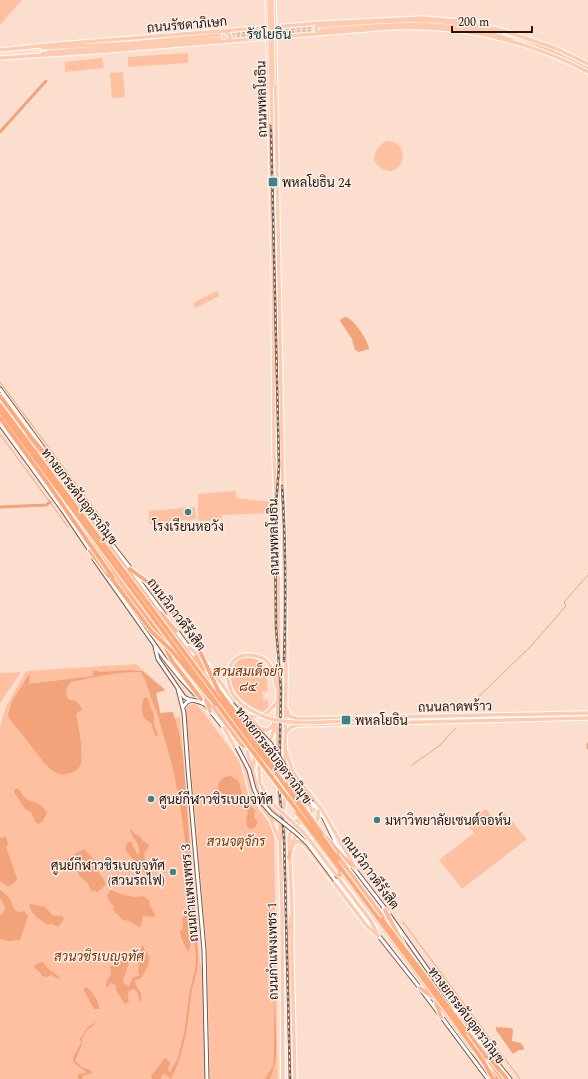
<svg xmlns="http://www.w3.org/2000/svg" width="588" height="1079" font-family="Spectral,Sarabun,serif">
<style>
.green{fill:#fec0a0}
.water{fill:#f2a379}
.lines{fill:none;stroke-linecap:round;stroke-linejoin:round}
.stream{stroke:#f2a379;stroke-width:1}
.canal{stroke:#f2a379;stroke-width:3}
.primary-tunnel{stroke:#dbc0b2;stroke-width:3.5;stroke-dasharray:3.5 2;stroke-linecap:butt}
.tertiary-casing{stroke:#7a5a4a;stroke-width:5}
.secondary-casing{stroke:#7a5a4a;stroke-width:5}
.primary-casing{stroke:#fff;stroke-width:5.5}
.trunk-casing{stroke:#fff;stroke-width:6}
.motorway-casing{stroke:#fff;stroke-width:6}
.tertiary{stroke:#fff;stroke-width:3}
.secondary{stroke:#fff;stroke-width:3}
.primary{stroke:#fecbb0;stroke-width:3.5}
.trunk{stroke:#feba96;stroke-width:4}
.motorway{stroke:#fea97b;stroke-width:4}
.rail-casing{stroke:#6f5c52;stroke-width:2.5}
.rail{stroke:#feefe7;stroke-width:1;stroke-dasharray:3;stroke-linecap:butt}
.secondary-bridge-casing{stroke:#7a5a4a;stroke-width:5;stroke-linecap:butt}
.primary-bridge-casing{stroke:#fff;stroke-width:5.5;stroke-linecap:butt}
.trunk-bridge-casing{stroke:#fff;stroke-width:6;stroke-linecap:butt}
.motorway-bridge-casing{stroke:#fff;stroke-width:6;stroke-linecap:butt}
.secondary-bridge{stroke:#fff;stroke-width:3}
.primary-bridge{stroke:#fecbb0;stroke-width:3.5}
.trunk-bridge{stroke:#feba96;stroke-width:4}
.motorway-bridge{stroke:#fea97b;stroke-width:4}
.poi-dot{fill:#3b8386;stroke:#feefe7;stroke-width:1.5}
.labels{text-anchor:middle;stroke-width:3;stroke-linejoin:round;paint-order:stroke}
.street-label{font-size:13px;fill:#23160f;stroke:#feefe7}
.poi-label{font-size:13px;fill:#23160f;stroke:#feefe7;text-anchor:start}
.park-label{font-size:13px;font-style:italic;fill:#793400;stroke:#feefe7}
.neighbourhood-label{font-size:14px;fill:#153839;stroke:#feefe7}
</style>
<rect width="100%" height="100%" fill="#fcdecf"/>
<path class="green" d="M0 0H22L0 25Z
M514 37 558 51 588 67V69L569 59Z
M188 53V63L128 67V57Z
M102 58 104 68 65 72V62Z
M123 72 125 97 112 98 110 73Z
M386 141C414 141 403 182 381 168 369 160 375 148 386 141Z
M217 291 219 296 195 308 193 303Z
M236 491V498L272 502 273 513 222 515V519L221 520 198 521V494Z
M195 507 196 519 149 524V511Z
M248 656C267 661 266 675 268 691L262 692 264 701 268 700 270 715C251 708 228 695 231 672 233 662 239 658 248 656Z
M136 664 166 690 156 693 161 714 170 712 171 719 180 716 200 961 203 974 206 1079H0V727L6 707 26 671Z
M21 672 0 703V673Z
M193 704 197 705 204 713 243 766C246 776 245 788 251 796 254 801 258 804 261 808 267 816 270 824 274 833L278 1079H210L207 953 186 709 189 705Z
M486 809 493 818 504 812 527 839 462 889 439 860 474 833 466 823Z"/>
<path class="water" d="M345 317C353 317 369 342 369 349L359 352 355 350 352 339 340 321 341 319Z
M93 670 98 671 99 672 127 670 142 671 165 690 156 693 160 713 173 712 179 733 183 756 198 958 197 971 192 989 186 1035 179 1061 171 1079 165 1074 162 1075 161 1079H152L151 1076 164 1059 166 1058 170 1062 168 1070 170 1072 177 1060 184 1034 190 989 195 970 196 958C191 897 187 834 174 774 170 753 162 733 157 712 150 700 149 685 141 672 117 672 94 677 71 682 65 687 65 695 69 700 77 700 80 704 82 710L76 714C79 726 84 755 80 766 78 770 74 772 70 773 65 775 60 775 55 772 46 767 41 758 34 750 27 740 19 730 11 721L8 715 12 701 28 676 30 675 29 684 93 676Z
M145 697 148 698 150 706 154 715V724L158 736H156C153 732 153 727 151 723 149 721 147 721 145 719 141 714 141 701 145 697Z
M231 776 239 782 243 799 255 810 254 818 257 820C258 824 256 827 252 829L248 828C245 822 246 819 248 813L245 807C241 805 236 801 232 799 225 796 213 791 220 781 223 777 226 776 231 776Z
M17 788C22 791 21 795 25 798 28 801 39 803 40 805 43 807 45 810 47 812L43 821 39 824 36 823 32 814 31 812 25 809 14 792V790Z
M130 829H131L135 834 140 836 143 841 148 844 149 847 144 854 145 859 150 864V876L148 883 146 885C143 880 142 878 145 874 143 869 139 868 136 864 134 862 135 861 132 858 127 853 123 849 128 842H131L137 854H138C143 846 131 838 130 829Z
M4 837H6L8 844 6 847 17 878C16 883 12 885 7 886L0 881V838Z
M84 849 98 864C96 873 103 876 106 884L98 892 91 890 87 882 81 878 75 868 68 862 67 858Z
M0 890C8 895 12 901 14 909L18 912 25 911 28 917 20 940 9 941 0 939V916L4 911 5 906 0 898Z
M111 890C119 894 134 899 143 896L149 900 150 906 155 914V917L143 916 141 926 139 927 129 921 123 920 113 910 114 907 108 899 107 895Z
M31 904 45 907 53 916H62L64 919 58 927 52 924 48 925C40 920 32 915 29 905Z
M185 909H187C188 915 188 923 188 929 188 934 190 940 190 945 190 947 189 950 188 952 185 945 181 940 180 932L183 927 182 918 185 915Z
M272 914 274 915C270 946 274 984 275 1016 276 1036 279 1060 270 1079H265L273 1066 274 1053V1012L271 951Z
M143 945C144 950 148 953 149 957 151 962 144 974 141 978 139 979 137 979 135 980 136 992 144 989 140 1002H139L138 993 134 989 129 991 128 995 129 1002 125 1004 116 990V986L111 983 109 984V987H107L106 986 107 980 111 975 110 966 123 960 129 955 130 960 123 981 124 984 129 986 133 977 139 976C138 968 138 950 143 945Z
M41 962H43C47 970 54 971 60 978L59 979 51 975 46 977 42 976C40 971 36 970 34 966Z
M87 987C92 992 100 1002 99 1009H94L83 989Z
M95 1022 93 1026 87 1030 82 1039V1044L75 1061 83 1068 90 1070 92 1073 83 1076 82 1079H78V1074L84 1073 86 1072 73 1062V1058L81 1043 80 1038 83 1035 86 1029Z
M496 1027 511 1028 513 1030 512 1041 521 1043 524 1048 523 1050H519L513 1054 496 1030Z"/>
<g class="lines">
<path class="stream" d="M0 382 108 527
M0 434 68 527
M468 707 531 646 566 606 564 602 588 575
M412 765 439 746 456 728
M403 922 520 1079"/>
<path class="canal" d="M0 132 46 81
M0 507 46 505 50 502
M588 744V748"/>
<path class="primary-tunnel" d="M220 35 319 26
M220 39 321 30"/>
<g class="tertiary-casing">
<path id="tertiary" d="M155 647 158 659 184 697C190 701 198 700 204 704
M178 689 184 713 188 769 204 950 207 1079
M183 707 187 702 192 700"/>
</g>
<g class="secondary-casing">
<path id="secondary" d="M0 389 44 449
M0 424 62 509 91 552
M48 456 103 533 131 569
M94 559 164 658 181 679 195 694
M134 574 164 614
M176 630 196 657
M215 680 232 704
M201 699 225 729
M312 803 324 818 336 843 346 858
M353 867 386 910
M335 880 374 931
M390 916 468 1027 510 1079
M378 935 420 988 488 1079"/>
</g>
<g class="primary-casing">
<path id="primary" d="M267 0 273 263 274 453 278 554 279 658 277 722 282 912 283 1079
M274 0 286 670 285 766C286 778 295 788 302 798 306 802 311 805 312 811 308 822 292 823 289 837L292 911V960L295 1079
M321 24 317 26 316 29 317 32 321 33
M320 26C358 23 397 19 435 21 457 23 480 27 502 32
M321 30C386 25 448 17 512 40
M225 31 230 36V38L228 41
M42 48 132 43 220 35
M0 50 58 44 322 23 423 18 459 21 501 30 555 48 588 64
M42 54 49 52 220 39
M0 58 107 51 388 28C458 25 526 39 588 72
M189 647 203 660
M248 655C271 656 272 667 277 687
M207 664 235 702 263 731C265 738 263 741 257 744
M287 709 289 716 298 719 588 713
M248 716C264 718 268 713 278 701
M362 720 394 719 397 718
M224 728 243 762 251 793 271 820 278 838
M262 729 267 730 271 728 276 718
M286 733 291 727 298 725 588 718
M252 748 247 753 252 767 258 791 261 798 260 801 256 800
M286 751 293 772 322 810 352 862 355 868
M254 766V757L269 743 276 724
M260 783 259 767 271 754 275 748
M262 795 270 807 286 822
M270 817C278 823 285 824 294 820
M293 826 306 809 304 800
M280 842C285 828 282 785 290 778
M291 846C295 826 321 835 318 811
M290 852 295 842C302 840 305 846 310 851L366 925 378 936
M336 875 371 921 378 935
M290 1079 288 936 291 916"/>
</g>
<g class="trunk-casing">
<path id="trunk" d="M28 436 223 700
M50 484 123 583 185 664
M161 613 176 631
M196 657 204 670
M193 679 241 744 244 746 251 744 256 737 254 732 245 723
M206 700 210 711
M289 858 290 852
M345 866 385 920
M340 870 473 1050
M340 875 316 844 315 841V836L318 835H324L343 857 352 865
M385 910 403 944
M420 988 431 996
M436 1003 441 1017
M454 1013 468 1027"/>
</g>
<g class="motorway-casing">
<path id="motorway" d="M0 396 30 436 48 457
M90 551 109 576
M130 569 153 586 159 594
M109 572 163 640 167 651 172 661 201 699
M164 601 171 610
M467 1032 503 1079
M488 1068 497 1079"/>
</g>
<use href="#tertiary" class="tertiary"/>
<use href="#secondary" class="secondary"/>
<use href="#primary" class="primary"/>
<use href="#trunk" class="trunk"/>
<use href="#motorway" class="motorway"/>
<g class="rail-casing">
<path id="rail" d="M268 0 279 466 275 519 276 628 281 689 279 787 284 837 290 1079
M282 486C286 544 286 603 284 661"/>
</g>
<use href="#rail" class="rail"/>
<g class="secondary-bridge-casing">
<path id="secondary-bridge" d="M232 704 270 743 292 778 312 803
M237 747 249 770 254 789 259 799 271 813 295 832 308 844 335 880"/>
</g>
<g class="primary-bridge-casing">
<path id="primary-bridge" d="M269 0 272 124
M272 0 273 85
M248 655C226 655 223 683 235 697 243 707 256 714 268 718 291 726 336 721 362 720
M260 783 269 800 305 834 336 875"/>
</g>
<g class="trunk-bridge-casing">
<path id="trunk-bridge" d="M223 700 260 750
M286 784 322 833
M297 813 340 870
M337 855 345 866"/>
</g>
<g class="motorway-bridge-casing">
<path id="motorway-bridge" d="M0 405 261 755 279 777 338 859
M0 411 231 723 340 867 447 1011 483 1061 493 1079
M0 418 46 481 109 572
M112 579 152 632 171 650 215 704
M171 610 197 645 218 690 257 742 276 772
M382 919 467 1032
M485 1056 492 1061 507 1079"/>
</g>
<use href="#secondary-bridge" class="secondary-bridge"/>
<use href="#primary-bridge" class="primary-bridge"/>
<use href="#trunk-bridge" class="trunk-bridge"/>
<use href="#motorway-bridge" class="motorway-bridge"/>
</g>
<g class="poi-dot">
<rect x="268" y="177" width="10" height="10" rx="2"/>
<circle cx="188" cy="512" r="4"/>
<rect x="341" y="715" width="10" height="10" rx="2"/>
<circle cx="151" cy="799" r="4"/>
<circle cx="377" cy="820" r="4"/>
<circle cx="173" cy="872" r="4"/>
</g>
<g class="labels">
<g class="street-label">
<text transform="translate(187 24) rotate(-5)" y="5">ถนนรัชดาภิเษก</text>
<text transform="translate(261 99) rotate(-91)" y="5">ถนนพหลโยธิน</text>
<text transform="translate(80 496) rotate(53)" y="5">ทางยกระดับอุตราภิมุข</text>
<text transform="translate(273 537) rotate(-91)" y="5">ถนนพหลโยธิน</text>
<text transform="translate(177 614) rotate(53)" y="5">ถนนวิภาวดีรังสิต</text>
<text transform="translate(455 706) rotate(-1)" y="5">ถนนลาดพร้าว</text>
<text transform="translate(274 755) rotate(53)" y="5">ทางยกระดับอุตราภิมุข</text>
<text transform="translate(371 872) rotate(54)" y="5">ถนนวิภาวดีรังสิต</text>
<text transform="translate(189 893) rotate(-95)" y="5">ถนนกำแพงเพชร 3</text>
<text transform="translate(272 951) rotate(-91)" y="5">ถนนกำแพงเพชร 1</text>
<text transform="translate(467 1015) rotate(53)" y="5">ทางยกระดับอุตราภิมุข</text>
</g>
<g class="poi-label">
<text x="282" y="187">พหลโยธิน 24</text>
<text x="188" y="531" text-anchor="middle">โรงเรียนหอวัง</text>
<text x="355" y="725">พหลโยธิน</text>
<text x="159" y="804">ศูนย์กีฬาวชิรเบญจทัศ</text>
<text x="385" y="825">มหาวิทยาลัยเซนต์จอห์น</text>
<text x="165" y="870" text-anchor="end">ศูนย์กีฬาวชิรเบญจทัศ<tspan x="165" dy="15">(สวนรถไฟ)</tspan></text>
</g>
<g class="park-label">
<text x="248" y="676">สวนสมเด็จย่า<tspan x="248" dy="15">๘๔</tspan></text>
<text x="236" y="846">สวนจตุจักร</text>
<text x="99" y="961">สวนวชิรเบญจทัศ</text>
</g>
<g class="neighbourhood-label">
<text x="269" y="39">รัชโยธิน</text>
</g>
</g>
<path d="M452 26v6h80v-6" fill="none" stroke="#23160f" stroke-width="2"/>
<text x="458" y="26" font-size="12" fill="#23160f" stroke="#feefe7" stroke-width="3" paint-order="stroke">200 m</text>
</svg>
